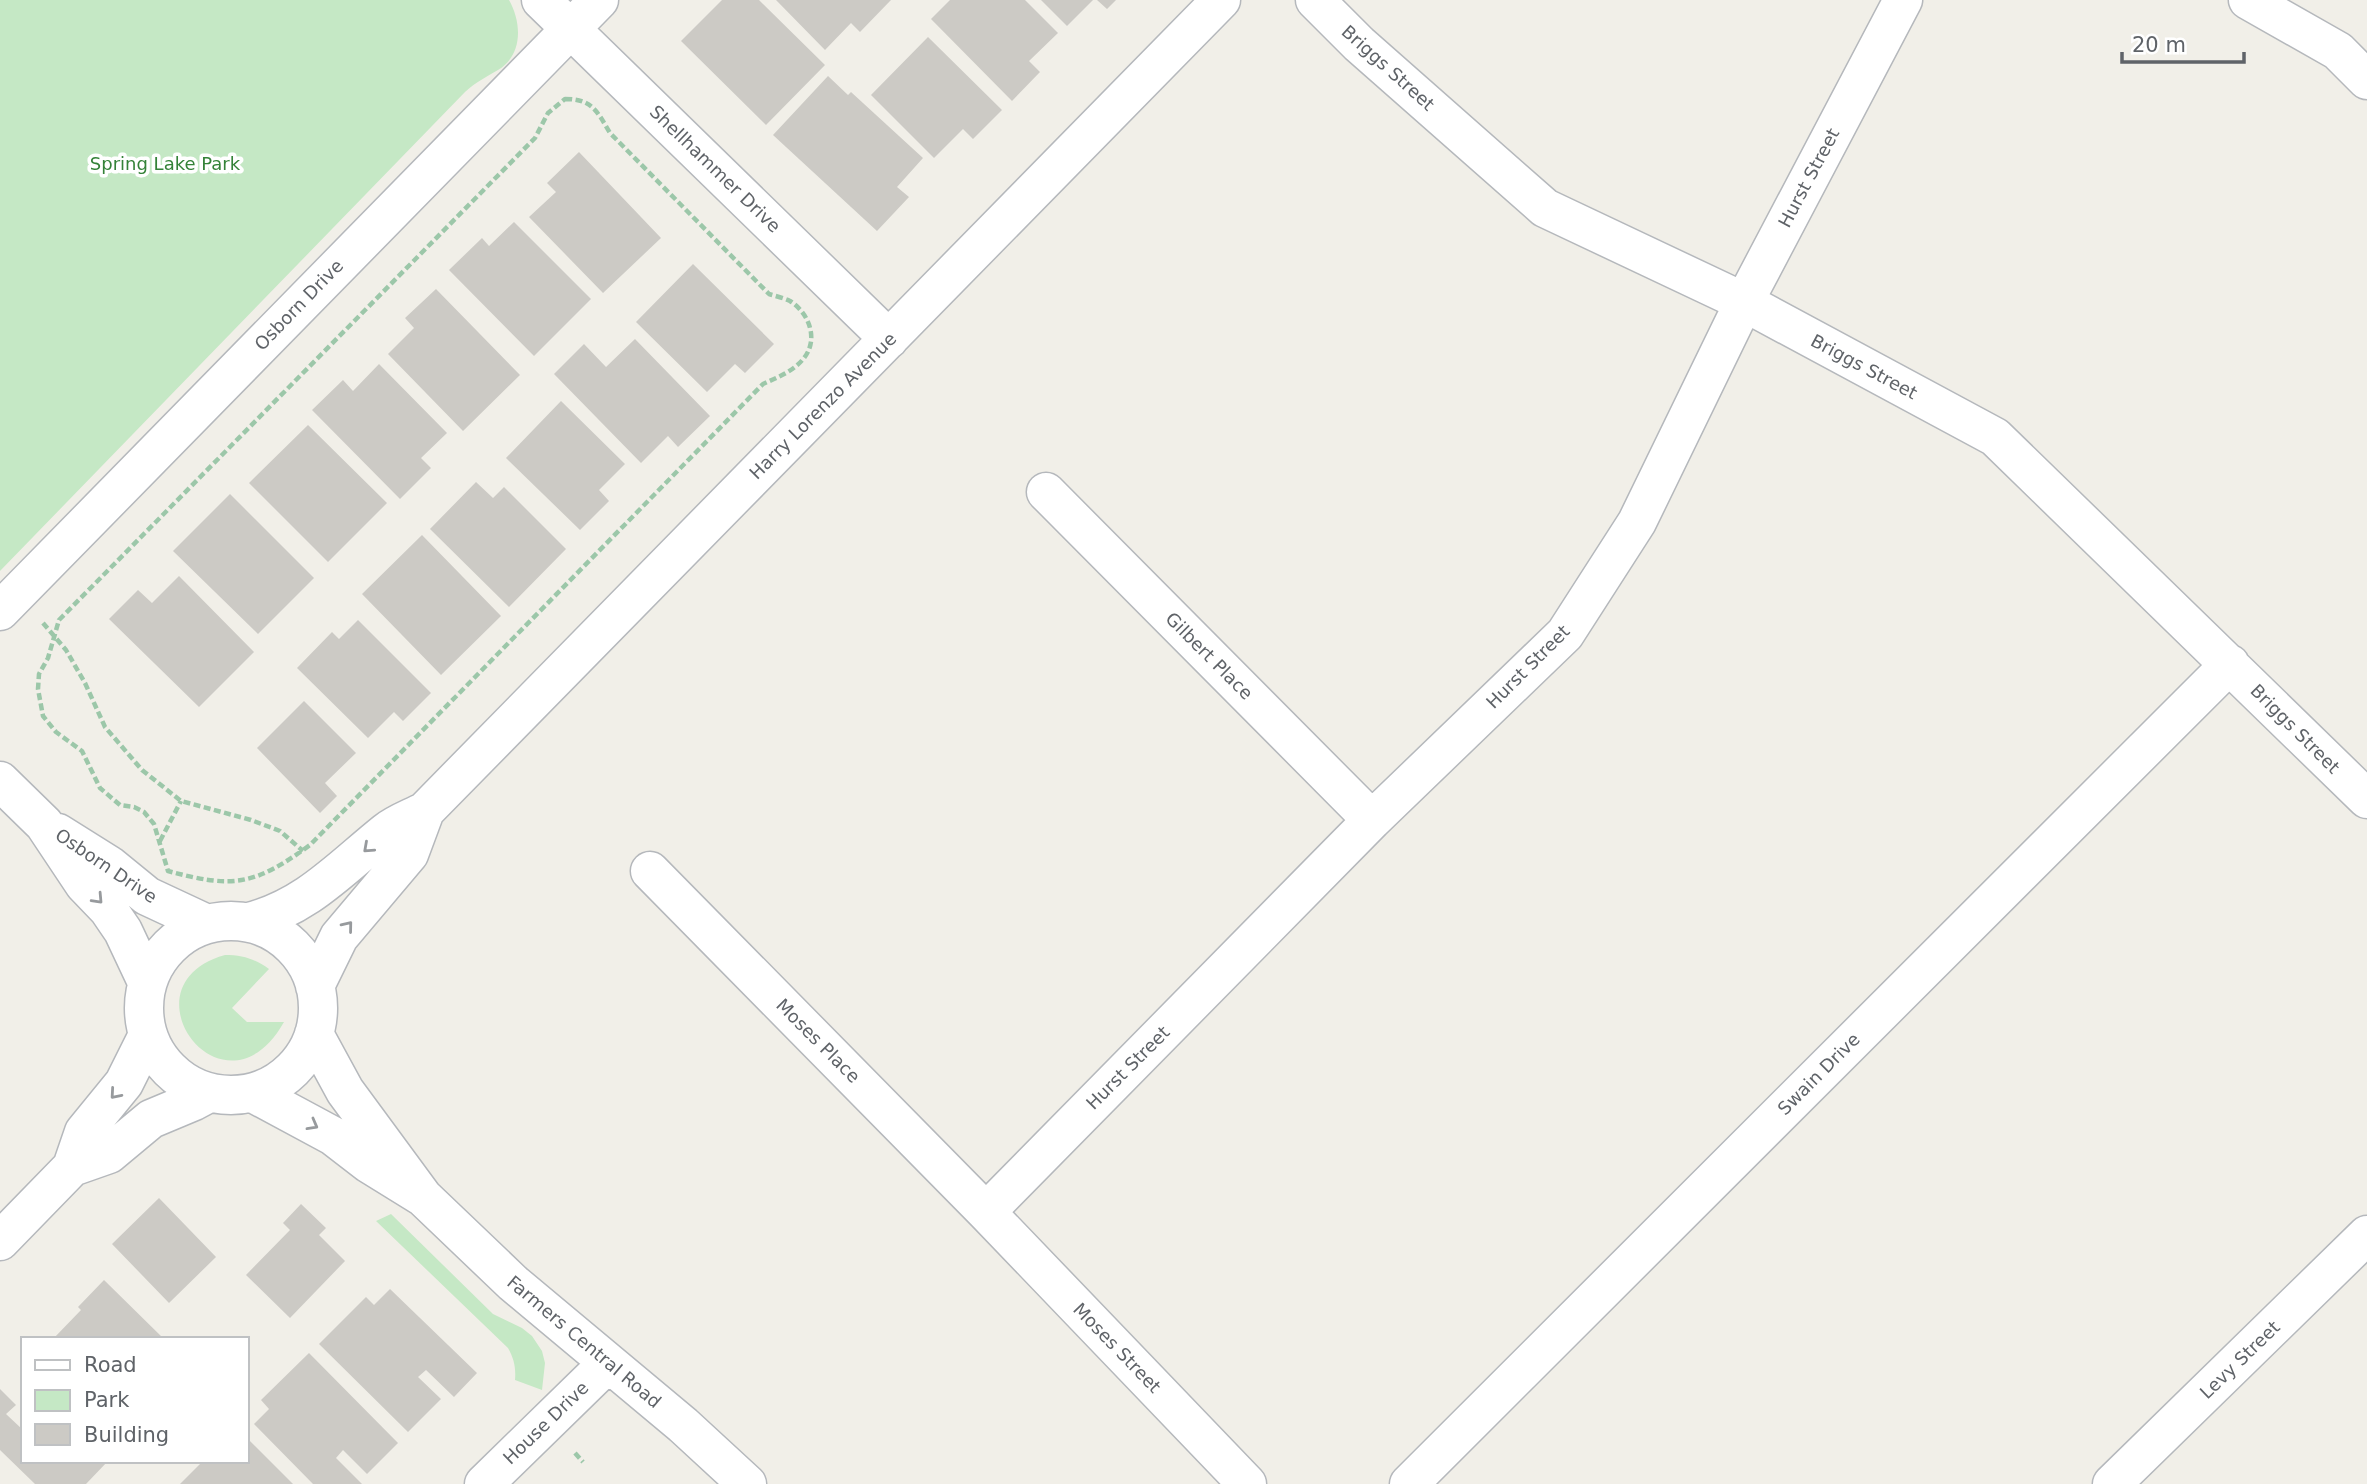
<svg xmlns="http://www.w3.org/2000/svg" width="2367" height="1484" font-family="'DejaVu Sans',sans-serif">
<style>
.green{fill:#c5e8c5}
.building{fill:#cccac5}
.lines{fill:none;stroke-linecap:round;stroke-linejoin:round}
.minor-casing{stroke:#b5b8bc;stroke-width:41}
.path{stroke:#9cc7a9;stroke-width:4.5;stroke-dasharray:7 3.5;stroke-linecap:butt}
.minor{stroke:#fff;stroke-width:38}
.oneway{stroke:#979a9d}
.labels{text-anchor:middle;stroke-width:7;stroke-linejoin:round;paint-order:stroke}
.street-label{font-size:18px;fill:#5f6368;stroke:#fff}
.park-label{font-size:18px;fill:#348238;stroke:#fff}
</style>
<rect width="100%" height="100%" fill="#f1efe8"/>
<path class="green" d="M0 0H509C522 23 523 55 498 70 486 77 476 82 465 92L0 571Z
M225 955C243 955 255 959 269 969L232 1008 247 1022H284C224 1128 118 985 225 955Z
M391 1214 493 1314 522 1328 532 1336 542 1351 545 1363 542 1390 515 1380C516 1367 514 1359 508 1348L376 1221Z"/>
<path class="building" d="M722 0H759L825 65 766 125 681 41Z
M776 0H891L860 32 851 23 825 50Z
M950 0H1025L1058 33 1029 61 1040 72 1012 101 931 19Z
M1041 0H1093L1067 26Z
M1097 0H1116L1107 9Z
M928 37 1002 110 973 139 963 129 934 158 871 95Z
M828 76 848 95 851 92 923 158 897 187 909 197 877 231 773 135Z
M579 152 661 238 603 293 529 217 556 192 547 183Z
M514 222 591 299 534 356 449 270 482 238 489 246Z
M693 264 774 344 745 373 735 364 707 392 636 322Z
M436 289 520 375 463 431 388 354 414 328 405 318Z
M635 339 710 416 678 447 668 436 641 463 554 374 584 344 606 367Z
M379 364 447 433 421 458 431 468 400 499 312 410 343 380 353 391Z
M561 401 625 464 599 490 609 501 580 530 506 458Z
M308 425 387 503 328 562 249 483Z
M476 482 493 498 504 487 566 549 509 607 430 529Z
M230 494 314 578 258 634 173 551Z
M422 535 501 616 441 675 362 594Z
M179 576 254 652 199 707 109 619 138 590 152 603Z
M358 620 431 693 403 721 394 712 368 738 297 668 332 632 339 639Z
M304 701 356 753 325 783 337 796 320 813 257 748Z
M159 1198 216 1257 169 1303 112 1244Z
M301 1204 326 1228 319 1235 345 1261 290 1318 246 1275 290 1230 283 1223Z
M104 1280 164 1339H53L81 1310 78 1307Z
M390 1289 477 1373 454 1397 426 1370 418 1377 441 1399 408 1432 319 1344 366 1297 374 1305Z
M309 1353 398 1443 367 1474 343 1450 336 1458 362 1484H313L254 1424 269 1409 261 1400Z
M0 1389 16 1405 6 1414 23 1430V1461H108L86 1484H35L0 1450Z
M247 1438 293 1484H180L203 1461H247Z"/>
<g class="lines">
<g class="minor-casing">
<path id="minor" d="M541 0 889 339
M1315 0 1359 44 1545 208 1744 302 1995 437 2367 799
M2248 0 2338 51 2367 80
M1046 492 1372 820
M0 611 599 0
M0 781 44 824 84 884 108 909 123 931 147 982
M58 833 109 865 147 896 207 924
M650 871 986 1212 1247 1484
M144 1008a87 87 0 1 1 174 0a87 87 0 1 1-174 0Z
M249 922C307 907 341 868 386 832 397 823 412 818 425 811L1221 0
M315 986 339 937 409 854 425 811
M148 1035 124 1083 84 1132 72 1167 109 1154 151 1119 194 1101 209 1093
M253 1093 333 1136 368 1163 423 1197 345 1091 314 1034
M423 1197 513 1283 683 1425 747 1484
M986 1212 1372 820 1565 634 1637 522 1744 302 1903 0
M0 1241 72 1167
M484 1484 608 1363
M1409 1484 2230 664
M2112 1484 2367 1235"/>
</g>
<path class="path" d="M565 99C592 99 597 111 610 133L769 294C775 296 784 298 790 301 809 313 819 339 804 358 794 371 778 377 763 384L310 845C255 885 234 889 168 871L154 824 144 812 134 807 120 805 100 788 82 751 56 732 43 716 38 689 39 674 48 658 59 620 535 138 548 113Z
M43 623 66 650 85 683 105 727 142 770 181 801 251 820 280 831 303 851
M160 841 181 801
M575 1453 583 1462"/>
<use href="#minor" class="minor"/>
</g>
<defs><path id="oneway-chevron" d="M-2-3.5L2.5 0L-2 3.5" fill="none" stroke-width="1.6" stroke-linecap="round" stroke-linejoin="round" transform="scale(1.75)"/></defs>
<g class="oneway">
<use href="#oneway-chevron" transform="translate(368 848) rotate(138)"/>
<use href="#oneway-chevron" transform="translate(98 899) rotate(47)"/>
<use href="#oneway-chevron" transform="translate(348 926) rotate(-51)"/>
<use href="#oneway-chevron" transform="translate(115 1094) rotate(131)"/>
<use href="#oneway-chevron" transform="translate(313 1125) rotate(29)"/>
</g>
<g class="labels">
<g class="street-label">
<text transform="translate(1388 68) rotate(42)" y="6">Briggs Street</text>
<text transform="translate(715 169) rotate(44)" y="6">Shellhammer Drive</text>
<text transform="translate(1809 178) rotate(-62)" y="6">Hurst Street</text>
<text transform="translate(299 305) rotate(-46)" y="6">Osborn Drive</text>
<text transform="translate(1864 367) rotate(28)" y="6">Briggs Street</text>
<text transform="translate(823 406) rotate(-45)" y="6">Harry Lorenzo Avenue</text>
<text transform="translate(1209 656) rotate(45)" y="6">Gilbert Place</text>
<text transform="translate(1528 667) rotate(-45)" y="6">Hurst Street</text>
<text transform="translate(2295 729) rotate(45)" y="6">Briggs Street</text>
<text transform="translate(106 866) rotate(34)" y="6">Osborn Drive</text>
<text transform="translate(818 1041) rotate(45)" y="6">Moses Place</text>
<text transform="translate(1128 1068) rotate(-45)" y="6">Hurst Street</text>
<text transform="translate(1819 1074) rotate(-45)" y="6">Swain Drive</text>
<text transform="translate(584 1342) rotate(40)" y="6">Farmers Central Road</text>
<text transform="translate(1117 1348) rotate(46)" y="6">Moses Street</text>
<text transform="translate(2240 1360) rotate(-44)" y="6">Levy Street</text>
<text transform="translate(546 1423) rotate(-44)" y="6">House Drive</text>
</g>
<g class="park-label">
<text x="165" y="170">Spring Lake Park</text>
</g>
</g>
<rect x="21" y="1337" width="228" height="126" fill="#ffffff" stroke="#bfc1c3" stroke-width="2"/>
<rect x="35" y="1360" width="35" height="10" fill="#ffffff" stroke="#bfc1c3" stroke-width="2"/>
<text x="84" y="1372" font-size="21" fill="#5f6368">Road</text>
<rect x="35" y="1390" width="35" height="21" fill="#c5e8c5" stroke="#bfc1c3" stroke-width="2"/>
<text x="84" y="1407" font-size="21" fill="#5f6368">Park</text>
<rect x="35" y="1424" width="35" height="21" fill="#cccac5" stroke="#bfc1c3" stroke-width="2"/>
<text x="84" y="1442" font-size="21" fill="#5f6368">Building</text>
<path d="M2122 52v10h122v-10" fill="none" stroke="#5f6368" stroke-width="3.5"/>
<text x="2132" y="52" font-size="21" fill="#5f6368" stroke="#ffffff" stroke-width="5" paint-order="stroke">20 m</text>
</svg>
